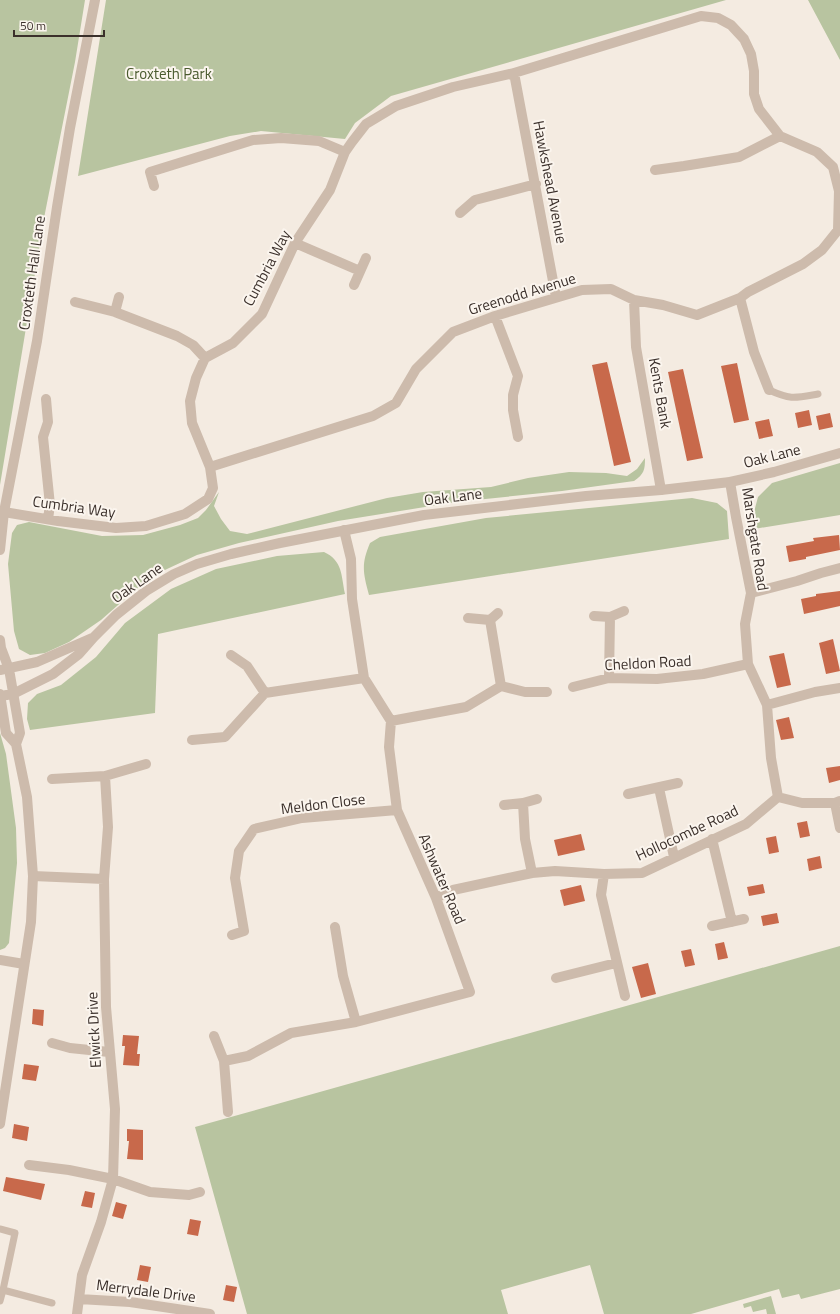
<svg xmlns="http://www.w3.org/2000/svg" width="840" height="1314" font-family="'Titillium Web',sans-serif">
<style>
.green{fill:#b8c4a0}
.building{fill:#c8694b}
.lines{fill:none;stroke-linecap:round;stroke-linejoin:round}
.service{stroke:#cdbbac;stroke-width:7}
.minor{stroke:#cdbbac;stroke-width:10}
.tertiary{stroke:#cdbbac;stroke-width:10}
.labels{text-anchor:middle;stroke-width:4;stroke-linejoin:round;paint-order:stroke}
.park-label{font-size:15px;fill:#4a5a2e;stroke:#fbf5ee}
.street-label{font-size:15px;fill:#3b302b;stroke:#fbf5ee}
</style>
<rect width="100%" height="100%" fill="#f4ebe1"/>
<path class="green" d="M0 0H85L75 62 45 213 0 485Z
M106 0H726L391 96 355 123 345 139 261 131 230 136 78 176Z
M808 0H840V60Z
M645 458C645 470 644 474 634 481L562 491 456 502 338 521 239 543 197 555 152 576 126 598 101 620 69 642 45 653 30 655 19 649 14 631 8 564 12 533 17 525 29 522 102 536 143 535 180 525 198 518 206 510 219 492 214 506 221 519 230 531 247 534 387 498 423 492 491 487 528 478 569 472 606 473 627 476 637 469Z
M840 463V515L754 529V512L758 497 772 483Z
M692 498 717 503 727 511 729 539 369 595C363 573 361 564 370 543L380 537 486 518Z
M324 552C343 561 341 575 345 594L158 634 155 713 30 730 27 719 28 703 37 694 61 685 96 657 125 623 171 589 216 569 277 556Z
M0 733 6 754 16 828 17 863 9 943 5 948 0 950Z
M840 946V1289L801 1299 799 1294 782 1298 779 1289 691 1314H604L590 1265 501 1290 508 1314H247L195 1127Z
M771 1296 776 1314H767L766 1309 753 1312 751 1306 744 1308 743 1304Z"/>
<path class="building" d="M607 362 631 462 614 466 592 365Z
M737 363 749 420 734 423 721 366Z
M683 369 703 458 687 461 668 372Z
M809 410 812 425 798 428 795 413Z
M830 413 833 427 819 430 816 416Z
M769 419 773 436 759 439 755 422Z
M839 535 840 550 806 557V559L789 562 786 546 814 541 813 538Z
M840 591V606L804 614 801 599 816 596V594Z
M833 639 840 671 826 674 819 643Z
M784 653 791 685 777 688 769 656Z
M789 717 794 738 781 740 776 720Z
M840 766V780L829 783 826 768Z
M807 821 810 836 800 838 797 823Z
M581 834 585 850 558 856 554 840Z
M776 836 779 852 769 854 766 838Z
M820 856 822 868 809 871 807 859Z
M763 884 765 893 749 896 747 887Z
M581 885 585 901 564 906 560 890Z
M777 913 779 923 763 926 761 916Z
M724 942 728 958 718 960 715 944Z
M691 949 695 965 685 967 681 951Z
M648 963 656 994 641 998 632 967Z
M33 1009 44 1010 43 1026 32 1024Z
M123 1035 139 1036 137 1054H140L139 1066 123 1065 125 1046H122Z
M24 1064 39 1066 36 1081 22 1079Z
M14 1124 29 1127 27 1141 12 1138Z
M127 1129 143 1130V1160L127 1159 129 1141H127Z
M6 1177 45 1184 41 1200 3 1191Z
M85 1191 95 1193 92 1208 81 1206Z
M116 1202 127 1205 123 1219 112 1216Z
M190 1219 201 1221 198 1236 187 1234Z
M140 1265 151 1267 148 1282 137 1280Z
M226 1285 237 1287 234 1302 223 1300Z"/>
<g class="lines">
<path class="service" d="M769 390C791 400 795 398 818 394
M0 1229 15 1233 3 1290 52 1303
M0 1301 3 1290"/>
<path class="minor" d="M514 73 556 297
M655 170 684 166 739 157 780 136
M154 186 150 172 253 140 281 138 319 141 345 152
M460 213 475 200 536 184
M295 243 360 271
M354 285 366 258
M740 298 754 352 769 390
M634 300 636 347 661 490
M75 302 115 312 177 336 193 345 205 358
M115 312 119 297
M495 316 518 376 513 395V410L518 437
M46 399 48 422 43 437 50 505 48 519
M730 482 736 517 751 593 745 624 748 664 767 705 771 758 778 797 802 803H835L840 801
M4 512 58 521 116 528 146 526 185 514 208 499 213 488 210 467 192 423 190 401 196 378 205 358 233 343 262 314 295 243 330 190 345 152 352 142 366 124 396 106 453 87 514 73 701 16 718 18 731 25 744 39 751 54 754 71V94L759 109 780 136 817 152 833 167 839 191 838 230 822 250 803 264 748 292 740 298 697 315 663 305 634 300 611 289 582 290 495 316 453 332 416 369 396 403 373 416 210 467
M751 593 797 581 821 573 840 568
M594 616 610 617 624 611
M468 618 490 620 498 613
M490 620 501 686
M231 655 247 666 265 693
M609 678 610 617
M573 687 609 678 657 679 703 674 748 664
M767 705 815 692 840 688
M391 721 466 707 501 686 525 692H547
M192 740 225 737 265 693 364 678
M52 779 105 776 146 764
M659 788 674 857
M628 794 678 783
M523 803 525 839 532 873
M835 803 840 828
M504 805 523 803 537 799
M712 839 732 922
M604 874 601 895 625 996
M33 876 104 879
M436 898 453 890 532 873 555 871 604 874 642 873 746 824 778 797
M712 926 744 919
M335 927 343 976 356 1022
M232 935 244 931 235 878 239 851 254 829 302 818 397 810
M0 960 24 964
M556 978 616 963
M214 1036 224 1061 228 1112
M52 1043 70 1048 109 1052
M224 1061 248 1056 291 1033 356 1022 470 992 436 898 397 810 389 747 391 721 364 678 352 599 351 559 344 530
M29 1165 69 1170 113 1179 150 1192 189 1195 200 1192
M79 1299 130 1302 210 1314
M77 1314 82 1275 101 1222 113 1179 115 1109 106 1007 104 879 108 827 105 776"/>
<path class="tertiary" d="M0 550 4 512 37 341 57 207 70 128 95 0
M0 640 1 648 9 669 20 733 16 744
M0 670 37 662 92 638
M0 694 6 733 16 744 27 797 33 876 31 922 0 1124
M0 696 13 694 53 674 79 654 94 637 116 615 146 591 174 574 197 564 231 554 280 543 424 515 586 496 661 490 730 482 774 472 840 453"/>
</g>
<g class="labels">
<g class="park-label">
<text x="169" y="79">Croxteth Park</text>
</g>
<g class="street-label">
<text transform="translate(550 182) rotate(79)" y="5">Hawkshead Avenue</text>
<text transform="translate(267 268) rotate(-62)" y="5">Cumbria Way</text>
<text transform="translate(32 273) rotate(-82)" y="5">Croxteth Hall Lane</text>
<text transform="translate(522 294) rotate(-17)" y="5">Greenodd Avenue</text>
<text transform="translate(660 393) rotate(80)" y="5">Kents Bank</text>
<text transform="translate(772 456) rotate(-14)" y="5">Oak Lane</text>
<text transform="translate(453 497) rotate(-7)" y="5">Oak Lane</text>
<text transform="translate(74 507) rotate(8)" y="5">Cumbria Way</text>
<text transform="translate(755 539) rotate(81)" y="5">Marshgate Road</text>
<text transform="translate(137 583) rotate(-35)" y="5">Oak Lane</text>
<text transform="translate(648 663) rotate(-3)" y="5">Cheldon Road</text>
<text transform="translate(323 804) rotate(-7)" y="5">Meldon Close</text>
<text transform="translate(687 833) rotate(-25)" y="5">Hollocombe Road</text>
<text transform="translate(442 879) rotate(67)" y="5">Ashwater Road</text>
<text transform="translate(94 1030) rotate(-93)" y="5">Elwick Drive</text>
<text transform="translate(146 1291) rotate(7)" y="5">Merrydale Drive</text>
</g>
</g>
<path d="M14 30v6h90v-6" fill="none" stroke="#3b302b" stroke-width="2"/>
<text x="20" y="30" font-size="12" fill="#3b302b" stroke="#fbf5ee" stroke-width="3" paint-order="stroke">50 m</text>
</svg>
